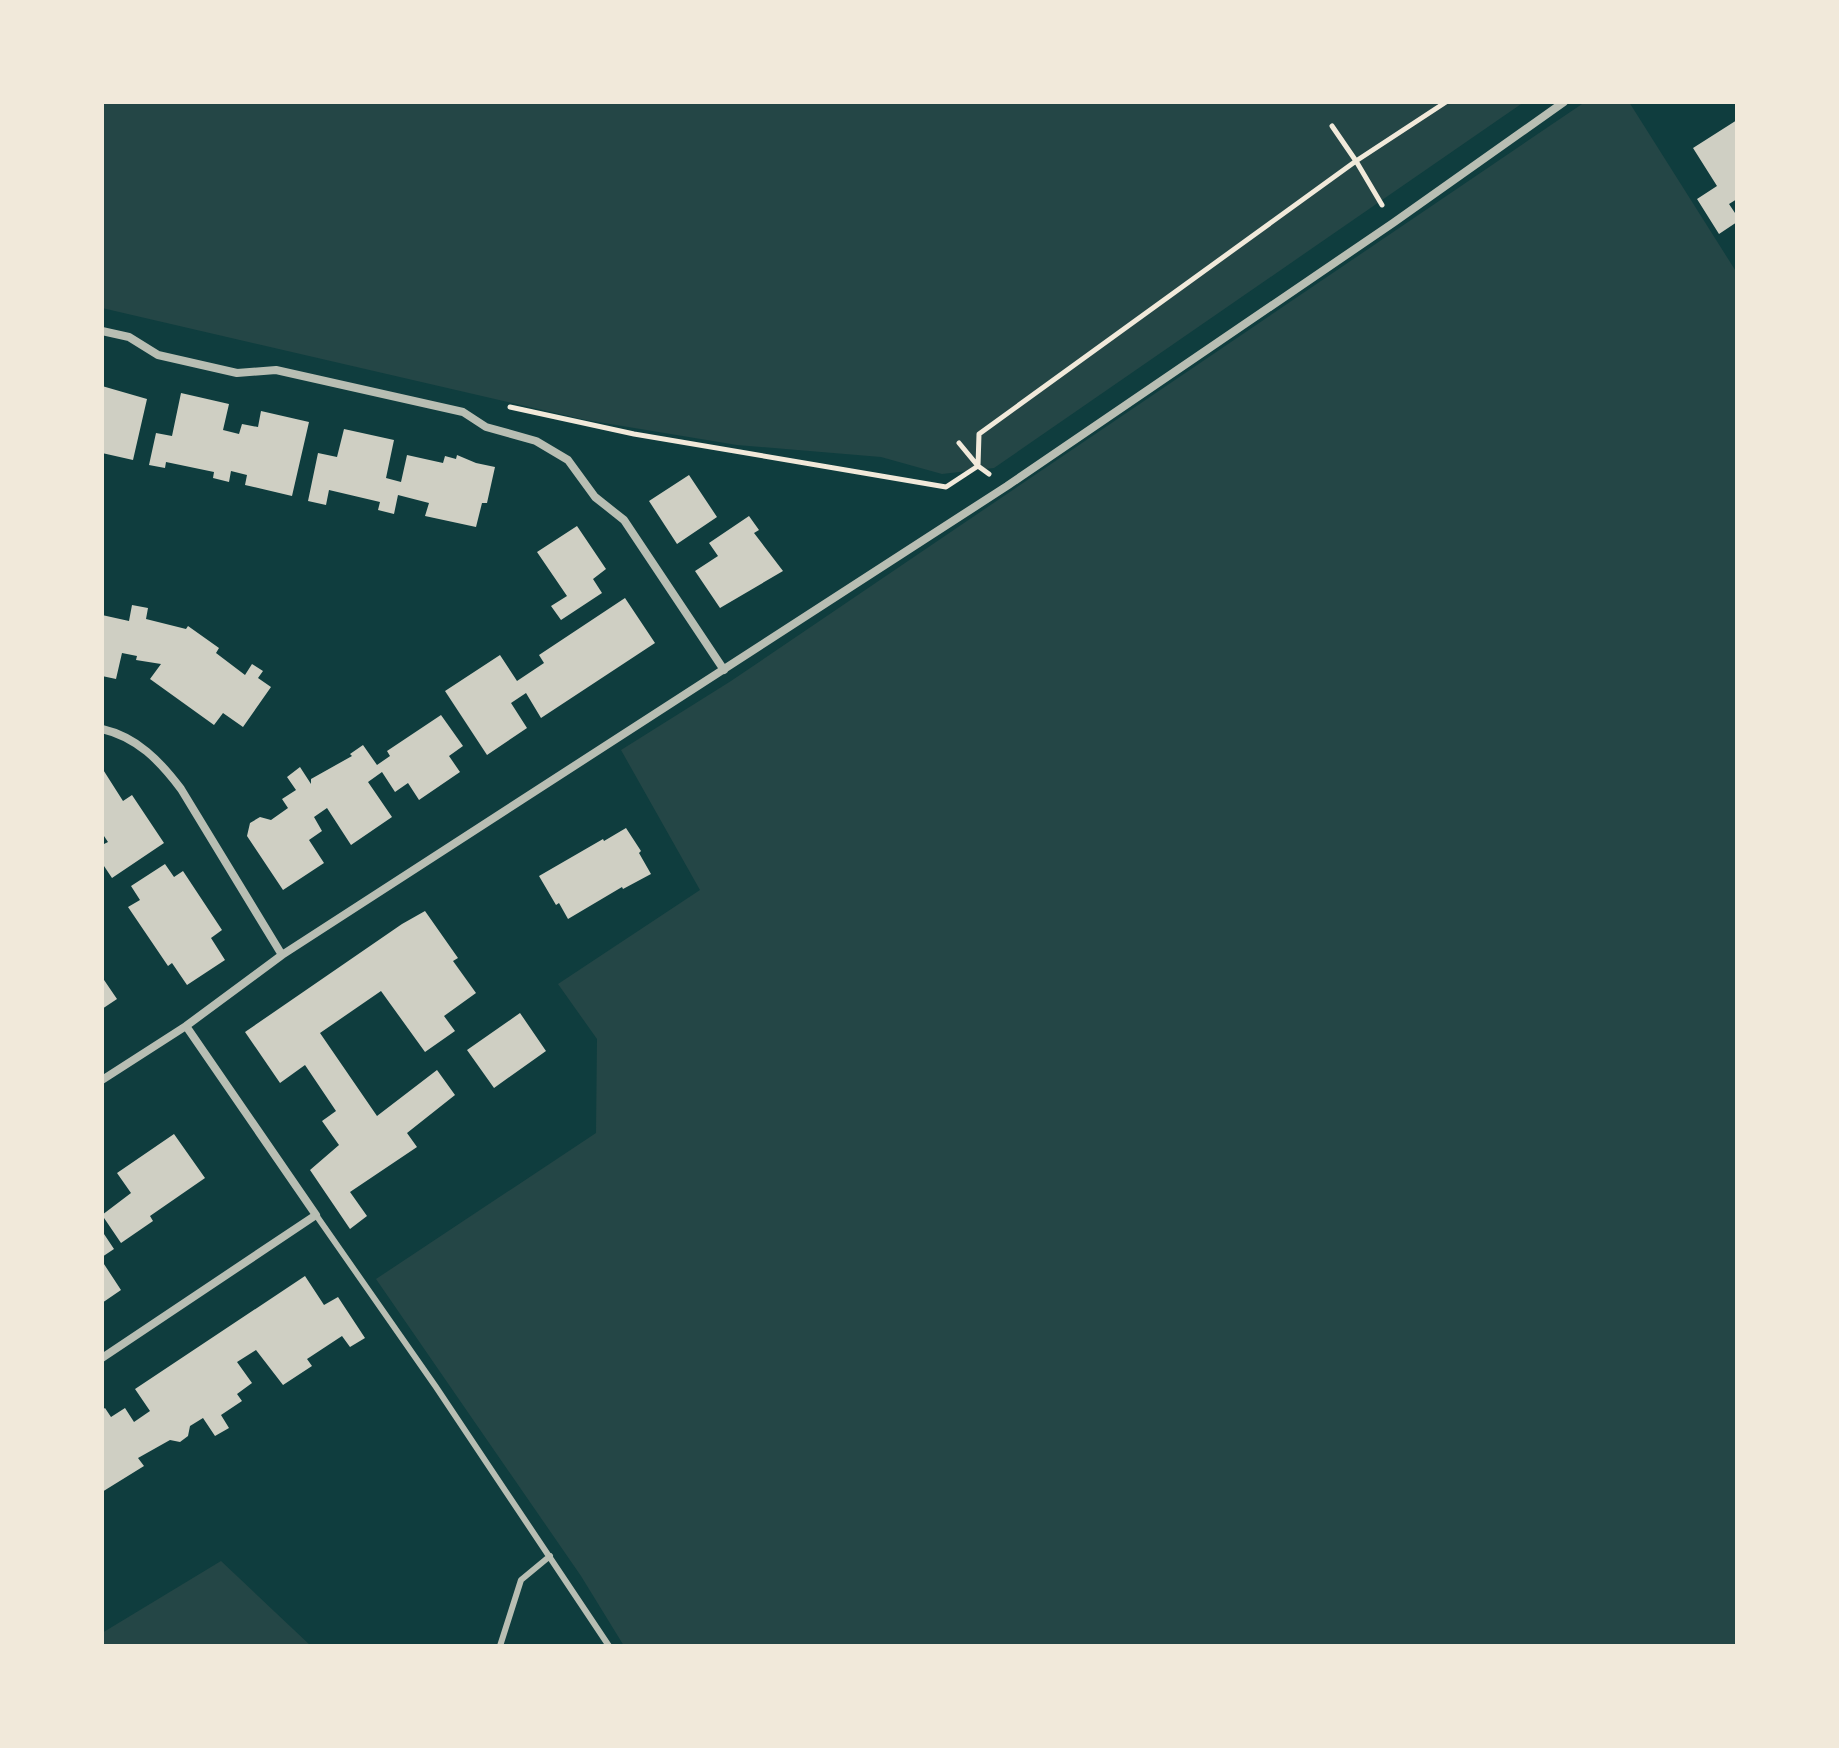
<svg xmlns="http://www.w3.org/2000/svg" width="1839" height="1748" font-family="Montserrat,sans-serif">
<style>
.green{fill:#244646}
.building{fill:#cfcfc3}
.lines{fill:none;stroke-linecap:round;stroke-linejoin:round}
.path{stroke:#f1e9da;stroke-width:5}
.service{stroke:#b8beb3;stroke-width:6}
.minor{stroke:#b8beb3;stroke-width:8}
</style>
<rect width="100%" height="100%" fill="#0f3d3e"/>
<path class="green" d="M102 102H1524L994 468 942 474 881 457 737 445 586 420 102 308Z
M1585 102H1629L1737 273V1646H624L581 1576 376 1279 596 1133 597 1039 558 984 700 890 621 750 731 681Z
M221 1561 311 1646H102V1633Z"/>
<path class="building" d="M1737 120V199L1729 204 1737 216V222L1719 234 1697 199 1717 186 1693 148Z
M102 386 147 399 133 460 102 453Z
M181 393 229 404 223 430 239 434 242 424 258 427 261 411 309 422 292 496 245 485 247 475 231 471 229 482 213 478 214 472 166 462 165 468 149 465 156 433 172 436Z
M344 429 394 440 386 478 401 482 407 455 443 463 445 456 456 459 457 455 476 463 495 467 487 503H482L476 527 425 516 429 503 398 495 394 514 378 510 380 502 329 490 326 505 308 501 318 453 337 457Z
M689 475 717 517 677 544 649 501Z
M749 516 759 530 754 533 783 571 720 608 695 571 718 556 709 543Z
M577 526 606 569 593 579 602 593 561 620 551 606 567 596 537 552Z
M625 598 655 643 541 718 526 693 511 703 527 728 487 755 445 691 500 655 517 681 544 663 539 655Z
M132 605 148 608 146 619 186 629 188 626 219 648 216 653 245 675 252 664 263 671 258 678 271 687 243 727 223 713 214 725 150 679 161 664 136 660 137 656 122 653 116 679 102 676V615L129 621Z
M441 715 463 746 449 756 460 772 419 800 408 783 395 792 382 772 368 782 392 817 351 845 327 808 314 817 322 831 309 840 324 863 283 890 247 836 250 823 260 817 271 820 288 808 282 799 296 790 287 777 300 767 311 784V779L352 756 350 754 363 745 377 765 390 756 387 751Z
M102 768 123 801 132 795 164 843 112 878 102 863V845L108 842 102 833Z
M626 828 641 851 639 853 651 874 623 889 622 887 568 919 559 903 556 905 539 876 603 839 604 841Z
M165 864 174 877 183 871 222 930 211 938 225 960 187 985 172 963 168 966 128 907 140 900 131 886Z
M425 911 458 958 453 961 476 993 444 1016 455 1031 425 1052 381 991 320 1033 377 1116 437 1070 455 1095 407 1133 417 1147 350 1192 367 1216 350 1229 310 1170 339 1145 322 1121 336 1111 305 1065 280 1083 245 1032 402 924Z
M102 977 117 999 102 1009Z
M520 1013 546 1051 494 1088 467 1050Z
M174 1134 205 1178 150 1216 153 1221 121 1243 102 1215 131 1193 117 1173Z
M102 1231 114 1249 102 1257Z
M102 1261 121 1290 102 1303Z
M305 1276 324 1305 338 1297 365 1338 350 1347 342 1336 307 1359 312 1366 283 1385 256 1350 237 1362 252 1383 237 1394 242 1401 221 1415 229 1428 215 1436 203 1418 190 1426 188 1436 180 1442 170 1440 138 1458 144 1466 102 1492V1410L105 1408 111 1417 125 1408 134 1422 150 1411 135 1389Z"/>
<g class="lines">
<path class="path" d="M1332 126 1356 161 1382 205
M510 407 634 434 946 487 978 466 979 434 1356 161 1446 102
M959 443 978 466 989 474"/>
<path class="service" d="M316 1215 436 1387 609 1646
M500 1646 521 1580 550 1556"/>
<path class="minor" d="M102 331 129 337 158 355 237 373 276 370 463 412 486 427 536 441 568 460 595 497 624 520 724 670
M102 729C137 737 160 761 181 789L282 955
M102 1080 186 1026 282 955 1007 486 1393 223 1564 102
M102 1358 316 1215 186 1026"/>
</g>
<rect width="1839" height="1748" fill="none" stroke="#f1e9da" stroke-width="208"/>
</svg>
